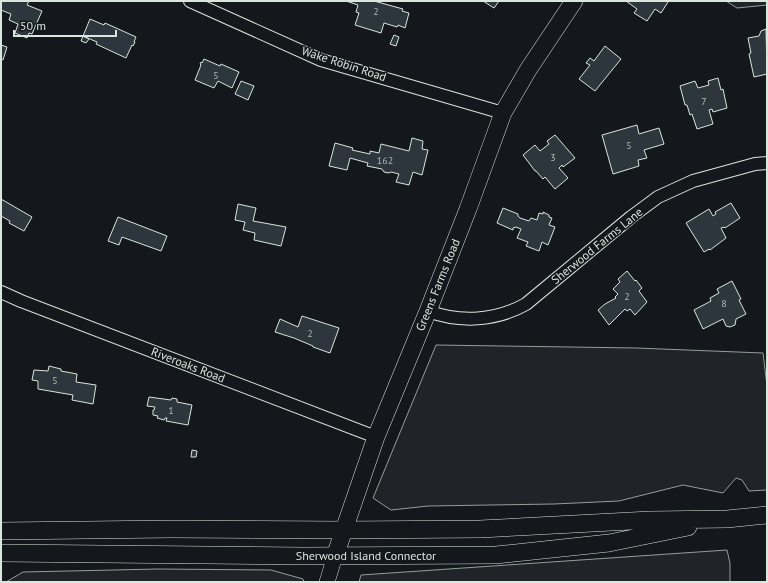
<svg xmlns="http://www.w3.org/2000/svg" width="768" height="583" font-family="'PT Sans',sans-serif">
<style>
.green{fill:#202428;stroke:#939e99}
.building{fill:#2c363c;stroke:#d8e6dc}
.lines{fill:none;stroke-linecap:round;stroke-linejoin:round}
.minor-casing{stroke:#d8e6dc;stroke-width:14}
.tertiary-casing{stroke:#d8e6dc;stroke-width:16}
.secondary-casing{stroke:#d8e6dc;stroke-width:18}
.minor{stroke:#14181c;stroke-width:12}
.tertiary{stroke:#14181c;stroke-width:15}
.secondary{stroke:#14181c;stroke-width:17}
.labels{text-anchor:middle;stroke-width:3;stroke-linejoin:round;paint-order:stroke}
.number-label{font-size:10px;fill:#adbab4}
.street-label{font-size:12px;fill:#d8e6dc;stroke:#14181c}
</style>
<rect width="100%" height="100%" fill="#14181c"/>
<path class="green" d="M726 1H767V5L737 8Z
M436 345 636 348 763 353 767 386V490L749 491 742 480 736 478 723 493 683 485 619 501 554 504 428 506 391 510 373 498Z
M727 550 730 563V582H359L361 575Z
M158 569 271 570 303 579 304 582H6L23 572Z"/>
<path class="building" d="M1 1H29L27 5 42 11 32 34 29 33 27 38 15 33 18 24 9 20 11 14 1 10Z
M346 1H374L403 9 402 11 409 13 405 28 398 25 397 27 384 23 381 33 355 25 359 13 356 12 358 5Z
M483 1H499L494 8Z
M626 1H667L668 2 661 13 655 9 647 21 634 13 637 9Z
M90 19 104 25 105 23 136 37 134 42H135L133 46 132 45 126 58 96 44 97 42 83 36Z
M766 29 767 74 754 77 749 54 751 53 748 38 759 36 761 31Z
M394 35 399 37 396 46 390 44Z
M83 36 89 39 86 43 81 41Z
M1 45 7 47 3 60 1 59Z
M605 46 621 59 595 91 579 79 590 65 586 63 590 58 594 61Z
M204 59 220 66 221 64 239 72 232 88 218 81 214 88 195 80 201 65 200 64 201 62 202 63Z
M718 78 721 90 723 89 727 108 713 112 712 109 709 110 713 124 697 129 692 114 690 115 687 105H685L680 86 695 81 698 88 709 85 708 81Z
M241 81 254 86 248 100 235 94Z
M637 125 639 134 659 128 664 144 644 150 647 158 638 160 639 166 613 174 602 135Z
M555 135 575 158 563 167 562 165 559 168 568 178 555 189 545 177 543 179 536 171H535L523 155 535 145 540 151 549 144 547 141Z
M412 138 423 141 422 149 428 150 422 175 413 172 409 185 396 182 399 174 391 172 389 173 384 172 382 169 367 166 368 163 350 158 347 170 329 166 335 143 353 148 352 150 370 154V151L379 153 381 144 409 151Z
M1 199 32 217 24 231 9 223 10 221 1 216Z
M731 203 740 218 725 228 724 227 721 228 726 238 710 250 709 249 704 252 686 223 709 209 713 216 716 214 715 212Z
M238 204 256 208 253 221 286 227 281 246 254 240 255 233 243 230 245 222 235 220Z
M503 208 518 214V216L520 218 529 221 531 218 537 220 539 213 543 214V212L549 215V217L552 218 549 225 555 227 548 245 542 242 539 251 526 246 528 242 517 238 521 229 516 227 513 228V230L497 223Z
M118 217 167 236 161 251 122 237 119 245 108 241Z
M627 271 635 281 636 280 642 288 639 291 647 302 635 315 630 309 627 311 625 309 609 325 598 310 605 304 616 298 615 297 618 294 613 289 620 282 618 279Z
M732 281 741 299 739 300 746 314 736 319 735 325 730 327 726 326 723 319 703 329 694 310 711 301 710 298 719 293 717 289Z
M302 316 339 328 330 353 313 347V346L294 338 275 332 280 319 298 327Z
M49 366 61 369V371L77 374 76 382 96 385 93 404 72 400 73 395 38 389V381L32 380 34 370 48 371Z
M149 397 171 400 172 398 177 399V402L192 405 188 425 166 421 167 418H165L164 420 157 418 158 416 153 415V410H154L155 407 147 406Z
M192 450 197 451 196 457H191Z"/>
<g class="lines">
<g class="minor-casing">
<path id="minor" d="M190 1 321 60 503 113
M1 292 21 301 376 437
M428 311C460 323 496 321 526 304L631 217 658 197 693 181 755 164 767 163"/>
</g>
<g class="tertiary-casing">
<path id="tertiary" d="M327 582 335 556"/>
</g>
<g class="secondary-casing">
<path id="secondary" d="M1 531 171 529 343 530 480 529 650 520 727 519 767 515
M1 553 303 556 496 555 609 543 688 527
M335 556 376 437 428 311 468 209 503 113 528 70 574 1"/>
</g>
<use href="#minor" class="minor"/>
<use href="#tertiary" class="tertiary"/>
<use href="#secondary" class="secondary"/>
</g>
<g class="labels">
<g class="number-label">
<text x="376" y="15">2</text>
<text x="216" y="79">5</text>
<text x="704" y="105">7</text>
<text x="629" y="149">5</text>
<text x="553" y="161">3</text>
<text x="385" y="164">162</text>
<text x="627" y="300">2</text>
<text x="724" y="307">8</text>
<text x="310" y="337">2</text>
<text x="55" y="384">5</text>
<text x="171" y="414">1</text>
</g>
<g class="street-label">
<text transform="translate(344 64) rotate(18)" y="4">Wake Robin Road</text>
<text transform="translate(597 246) rotate(-39)" y="4">Sherwood Farms Lane</text>
<text transform="translate(438 285) rotate(-68)" y="4">Greens Farms Road</text>
<text transform="translate(188 365) rotate(21)" y="4">Riveroaks Road</text>
<text x="366" y="560">Sherwood Island Connector</text>
</g>
</g>
<rect width="768" height="583" fill="none" stroke="#d8e6dc" stroke-width="4"/>
<path d="M14 30v6h102v-6" fill="none" stroke="#d8e6dc" stroke-width="2"/>
<text x="20" y="30" font-size="12" fill="#d8e6dc" stroke="#14181c" stroke-width="3" paint-order="stroke">50 m</text>
</svg>
